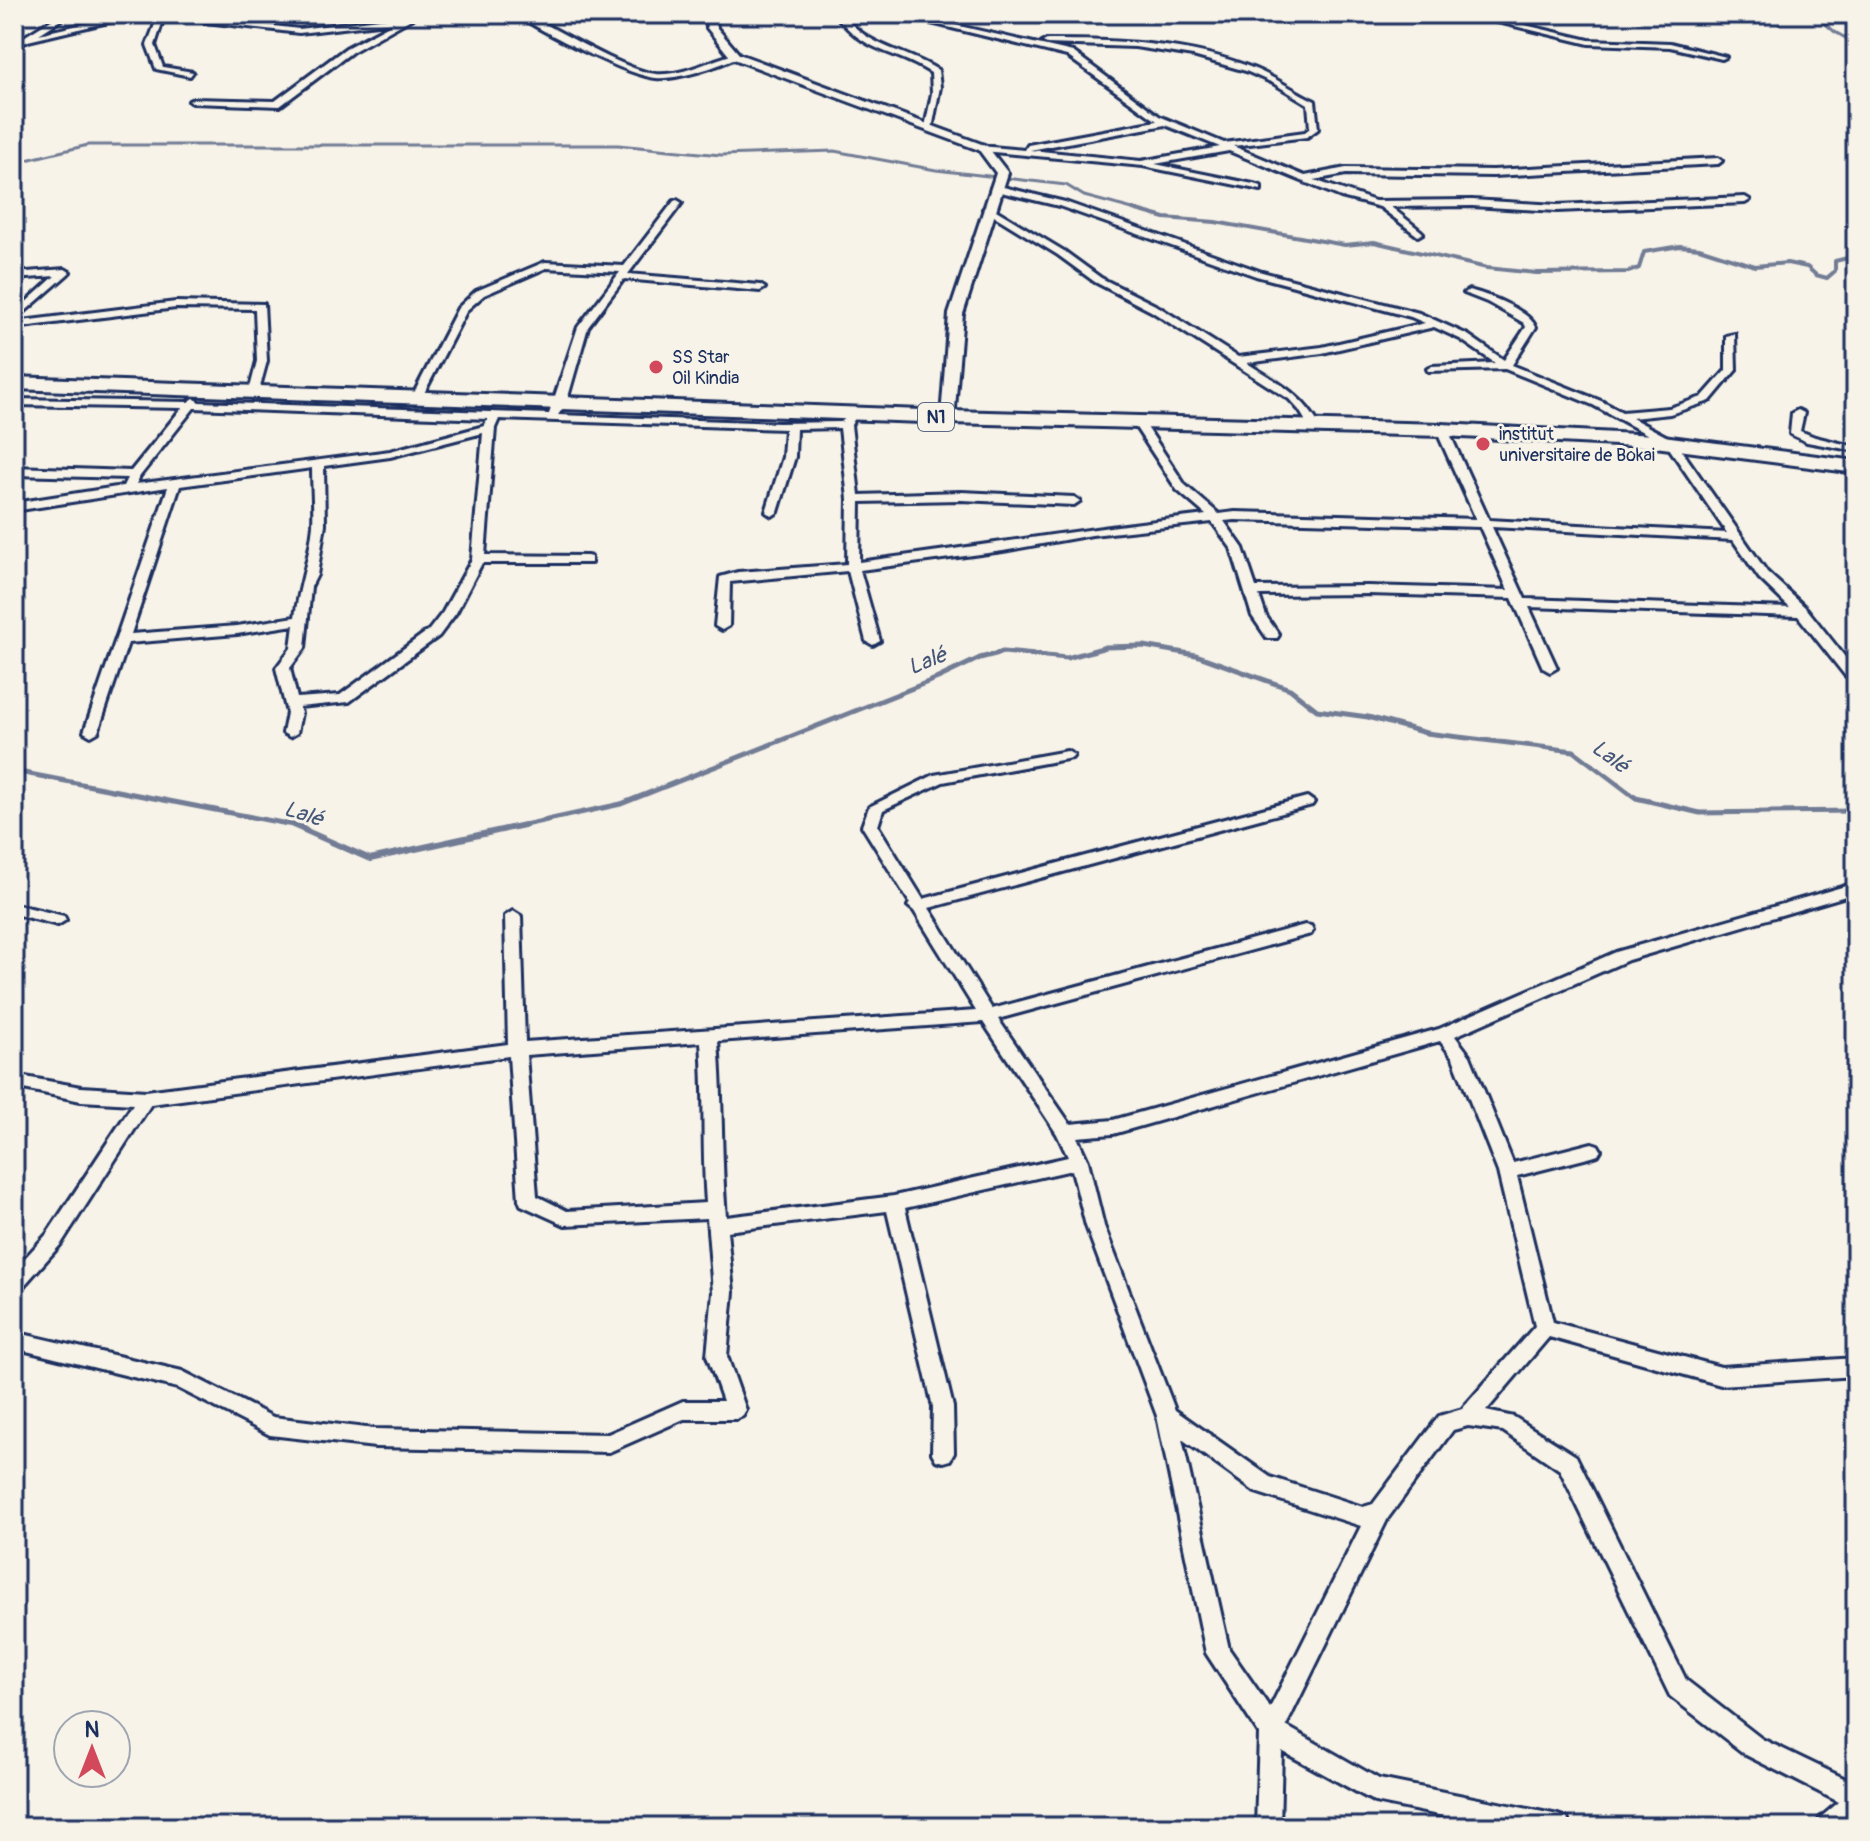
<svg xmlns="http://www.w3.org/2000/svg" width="1870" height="1841" font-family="Pangolin,sans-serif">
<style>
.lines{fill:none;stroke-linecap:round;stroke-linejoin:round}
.stream-far3{stroke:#727c95;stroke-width:3}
.stream-far2{stroke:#727c95;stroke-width:4}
.stream-far1{stroke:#727c95;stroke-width:5}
.stream{stroke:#727c95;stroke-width:6}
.street-casing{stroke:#1b2f5e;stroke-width:6}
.secondary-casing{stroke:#1b2f5e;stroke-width:6}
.highway-casing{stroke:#1b2f5e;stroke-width:6}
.street{fill:#f7f3e8;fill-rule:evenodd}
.secondary{fill:#f7f3e8;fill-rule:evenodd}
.highway{fill:#f7f3e8;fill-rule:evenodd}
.poi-dot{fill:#d1495b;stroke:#f7f3e8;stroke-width:3}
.labels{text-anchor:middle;stroke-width:6;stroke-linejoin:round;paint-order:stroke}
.far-poi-label{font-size:18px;fill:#1b2f5e;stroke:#f7f3e8;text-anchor:start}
.shield{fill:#f7f3e8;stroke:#5d6a87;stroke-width:2}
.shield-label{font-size:18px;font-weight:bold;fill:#1b2f5e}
.water-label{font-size:22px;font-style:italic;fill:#465679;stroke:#f7f3e8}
</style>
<rect width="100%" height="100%" fill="#f7f3e8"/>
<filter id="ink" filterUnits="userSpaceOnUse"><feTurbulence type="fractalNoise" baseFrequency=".0125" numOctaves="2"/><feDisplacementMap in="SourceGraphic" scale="16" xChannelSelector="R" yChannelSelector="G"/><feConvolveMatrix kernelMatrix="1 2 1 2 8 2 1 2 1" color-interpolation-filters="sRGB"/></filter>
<g filter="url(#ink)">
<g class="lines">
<path class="stream-far3" d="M1814 14 1835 32 1856 44
M14 163 88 145H618L721 155 834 151 936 170 1066 185 1084 196 1140 211"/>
<path class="stream-far2" d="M1133 209 1165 218 1215 222 1345 245 1374 242 1487 268 1536 273 1628 272 1639 268 1644 252 1680 246 1699 248 1755 266 1787 263 1807 267 1816 275 1827 278 1835 271V261L1856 256"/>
<path class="stream-far1" d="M14 771 303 827
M515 827 621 804 938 678 980 658 1003 652 1067 658 1106 647 1144 646 1196 655 1290 689 1317 710 1368 717 1426 733 1574 751 1636 798 1700 813 1856 811"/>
<path class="stream" d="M293 825 370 859 524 825"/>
<g class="street-casing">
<path id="street" d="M61 14H70L39 34 128 14H142L28 41 14 48V43Z
M151 14H175L299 29 420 14 352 52 280 106 193 103 189 101 193 99 275 101 346 48 395 22 299 33 164 17 155 45 163 67 193 72 190 76 156 69 147 45 157 19Z
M516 14H526C556 29 626 71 656 74 683 76 710 60 735 54L739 56C720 66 678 80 656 78 629 76 540 31 516 14Z
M587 14 624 17 693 14 624 21Z
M835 14H843C869 49 903 48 938 70L940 87 932 129 925 127 932 93 931 73C893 49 865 54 835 14Z
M894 14H907L1073 52 1159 116 1224 143 1305 132 1310 128 1308 104 1273 83 1246 71 1193 56 1135 47 1047 44 1043 42 1047 40C1116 40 1190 42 1255 69 1276 78 1294 91 1315 101L1318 129 1307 137 1233 146 1305 176 1346 168 1493 170 1718 158 1722 161 1718 164 1493 176 1346 174 1314 180 1375 201 1472 200 1557 205 1745 197 1750 200 1745 203 1557 211 1472 206 1391 207 1421 231 1423 233 1418 236 1380 207 1341 197 1229 151 1155 164 1258 185 1261 186V190L1143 166 983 151 980 150V146L1025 150 1028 145 1157 121 1067 56ZM1165 125 1220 147 1141 161 1030 150Z
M1465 14H1478L1589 40 1670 43 1726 57 1722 59 1670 47 1589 44Z
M995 185 1065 202 1262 272 1419 313 1468 335 1504 360 1526 327 1524 323 1487 302 1464 293 1469 290C1488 295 1527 309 1536 327L1512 365 1601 401 1622 412 1669 408 1702 397 1726 370V336L1735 334 1736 370 1710 401 1670 414 1632 418 1675 441 1767 572 1807 609 1856 671V684L1851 683 1798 616 1529 607 1557 668 1550 672 1543 668 1512 598 1368 594 1259 595 1266 616 1279 635 1277 638H1267L1252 616 1231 548 1212 522 1092 535 1003 551 860 570 880 641 873 645 866 641 848 571 730 582 729 626 722 630 715 626 720 577 738 572 847 564 848 499 840 428 796 429 795 457 778 512 772 516 766 512 783 457 785 429 499 419 495 428 485 555 587 556 591 557V563H482L456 613 439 636 349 702 299 707 301 713 297 733 290 737 283 733 287 713 276 668 291 648 294 625 237 634 128 643 98 732 91 736 84 732 168 487 14 511V503L123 486 127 478 14 475V467L131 471 182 408 14 405V399L188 402 194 398 199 402 549 414 578 327 620 272 546 268 484 295 467 310 420 401 411 399 458 308 476 291 545 262 624 266 674 201 677 200 682 203 628 274 760 285 765 288 760 291 624 279 588 327 566 404 558 415 779 423 841 422 849 415 855 418 851 425 859 495 961 492 1074 497 1080 501 1074 505 961 500 860 502 859 562C975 547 1090 528 1206 515L1177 490 1131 420 1137 417 1141 418 1185 485 1219 514 1235 512 1476 519 1436 430 1442 427 1448 430 1489 520 1727 533 1667 445 1593 405 1505 369 1428 371 1427 369 1432 366 1495 363 1460 339 1434 327 1322 353 1247 363C1277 382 1301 393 1320 426L1310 428 1299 410 1289 399 1151 311 1095 282 1058 255 983 209 991 207 1064 251 1101 278 1159 307 1238 357 1322 347 1425 323 1411 317 1256 276 1059 206 992 190 991 188ZM194 408 488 419 484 426 390 451 136 484 140 476ZM483 433 472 559 443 612 429 630 340 695 297 698 290 668 305 648 311 587 317 575 325 524 324 466 390 457ZM312 468C312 487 314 506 313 525 310 557 299 586 295 617L237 626 131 634 180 486ZM1235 520 1480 527 1508 590 1368 586 1256 587 1243 548 1224 521ZM1492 527 1733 540 1759 578 1790 608 1525 599Z
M65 269 70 272 68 274 14 321V313L55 276 14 279V273Z
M176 302 264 304 267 361 258 394 249 392 257 361 255 309 176 308 14 328V322Z
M1798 410 1804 413 1800 431 1815 437 1856 447V451L1807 442 1790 434 1792 413Z
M1067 751 1074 755 1072 758 943 782 883 810 878 826 923 899 1307 797 1314 802 1312 805 929 908 992 1009 1305 925 1311 926 1313 930 1311 934 998 1019 1070 1124 1113 1120 1439 1029 1616 952 1856 883V893L1628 960 1455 1036 1470 1056 1513 1163 1592 1143 1598 1145 1601 1150 1598 1155 1592 1157 1517 1176 1553 1322 1721 1367 1856 1358V1376L1721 1385 1549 1337 1486 1411 1514 1417 1576 1456 1686 1680 1762 1739 1856 1784V1819L1848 1827H1817L1820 1818 1839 1802 1746 1755 1670 1696 1560 1470 1503 1431 1468 1426 1453 1430 1388 1518 1286 1726 1379 1779 1558 1815 1567 1818 1570 1827H1497L1375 1802 1282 1751 1280 1827H1256L1259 1734 1206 1653 1157 1416 1086 1226 1072 1170 905 1208 953 1407 954 1453 950 1460 943 1462 936 1460 932 1453 933 1407 887 1211 727 1231 733 1292 727 1356 746 1410 743 1416 736 1419H684L609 1452 375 1447 270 1435 178 1388 14 1348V1332L182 1371 273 1417 375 1429 608 1434 683 1401H723L707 1356 713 1292 707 1218 565 1225 521 1205 519 1200 509 1056 151 1104 61 1244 21 1289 14 1291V1270L47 1234 133 1104 81 1101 14 1087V1075L81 1087 146 1091 508 1044 505 916 513 911 521 916 525 1042 976 1011 914 911 908 906 910 903 862 826 869 807 934 775ZM983 1022 1057 1134 1068 1157 894 1196 726 1217C721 1158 723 1100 718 1041ZM1440 1041 1453 1058 1498 1172 1535 1326 1462 1409 1439 1416 1373 1504 1363 1507 1270 1477 1175 1410 1104 1226 1088 1161 1077 1137 1113 1134ZM701 1042C705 1096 702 1150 706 1203L567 1211 537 1196 526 1055ZM1182 1439 1255 1492 1361 1526 1270 1708 1229 1649Z
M14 904 64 916 66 920 58 925 14 914Z"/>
</g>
<g class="secondary-casing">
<path id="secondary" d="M705 14H715L717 28 739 54 987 146 1008 173 963 314 954 420H944L941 417 949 314 996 173 979 150 731 58 707 28Z"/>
</g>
<g class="highway-casing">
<path id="highway" d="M14 377 949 411 1442 424 1655 435 1856 461V473L1655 447 1442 436 949 423 14 389Z"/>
</g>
<use href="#street" class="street"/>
<use href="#secondary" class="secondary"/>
<use href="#highway" class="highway"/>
</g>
</g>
<g class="poi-dot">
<circle cx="656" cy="367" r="8"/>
<circle cx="1483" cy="444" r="8"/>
</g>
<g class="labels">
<g class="far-poi-label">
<text x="672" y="363">SS Star<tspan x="672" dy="21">Oil Kindia</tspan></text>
<text x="1499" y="440">institut<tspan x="1499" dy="21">universitaire de Bokai</tspan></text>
</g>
<rect class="shield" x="918" y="403" width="36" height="28" rx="6"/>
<g class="shield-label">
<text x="936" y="423">N1</text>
</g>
<g class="water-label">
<text transform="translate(927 660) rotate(-22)" y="8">Lalé</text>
<text transform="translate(1611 756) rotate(37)" y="8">Lalé</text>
<text transform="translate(304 813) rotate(18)" y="8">Lalé</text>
</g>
</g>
<rect width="1870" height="1841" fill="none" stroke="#f7f3e8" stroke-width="48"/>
<rect x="24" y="24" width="1822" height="1793" fill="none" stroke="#1b2f5e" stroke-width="3" filter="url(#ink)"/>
<g transform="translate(92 1749)"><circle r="38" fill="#f7f3e8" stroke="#9fa5b1" stroke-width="2"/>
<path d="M0-6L14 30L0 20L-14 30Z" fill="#d1495b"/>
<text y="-12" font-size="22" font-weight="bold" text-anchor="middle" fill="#1b2f5e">N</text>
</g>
</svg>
